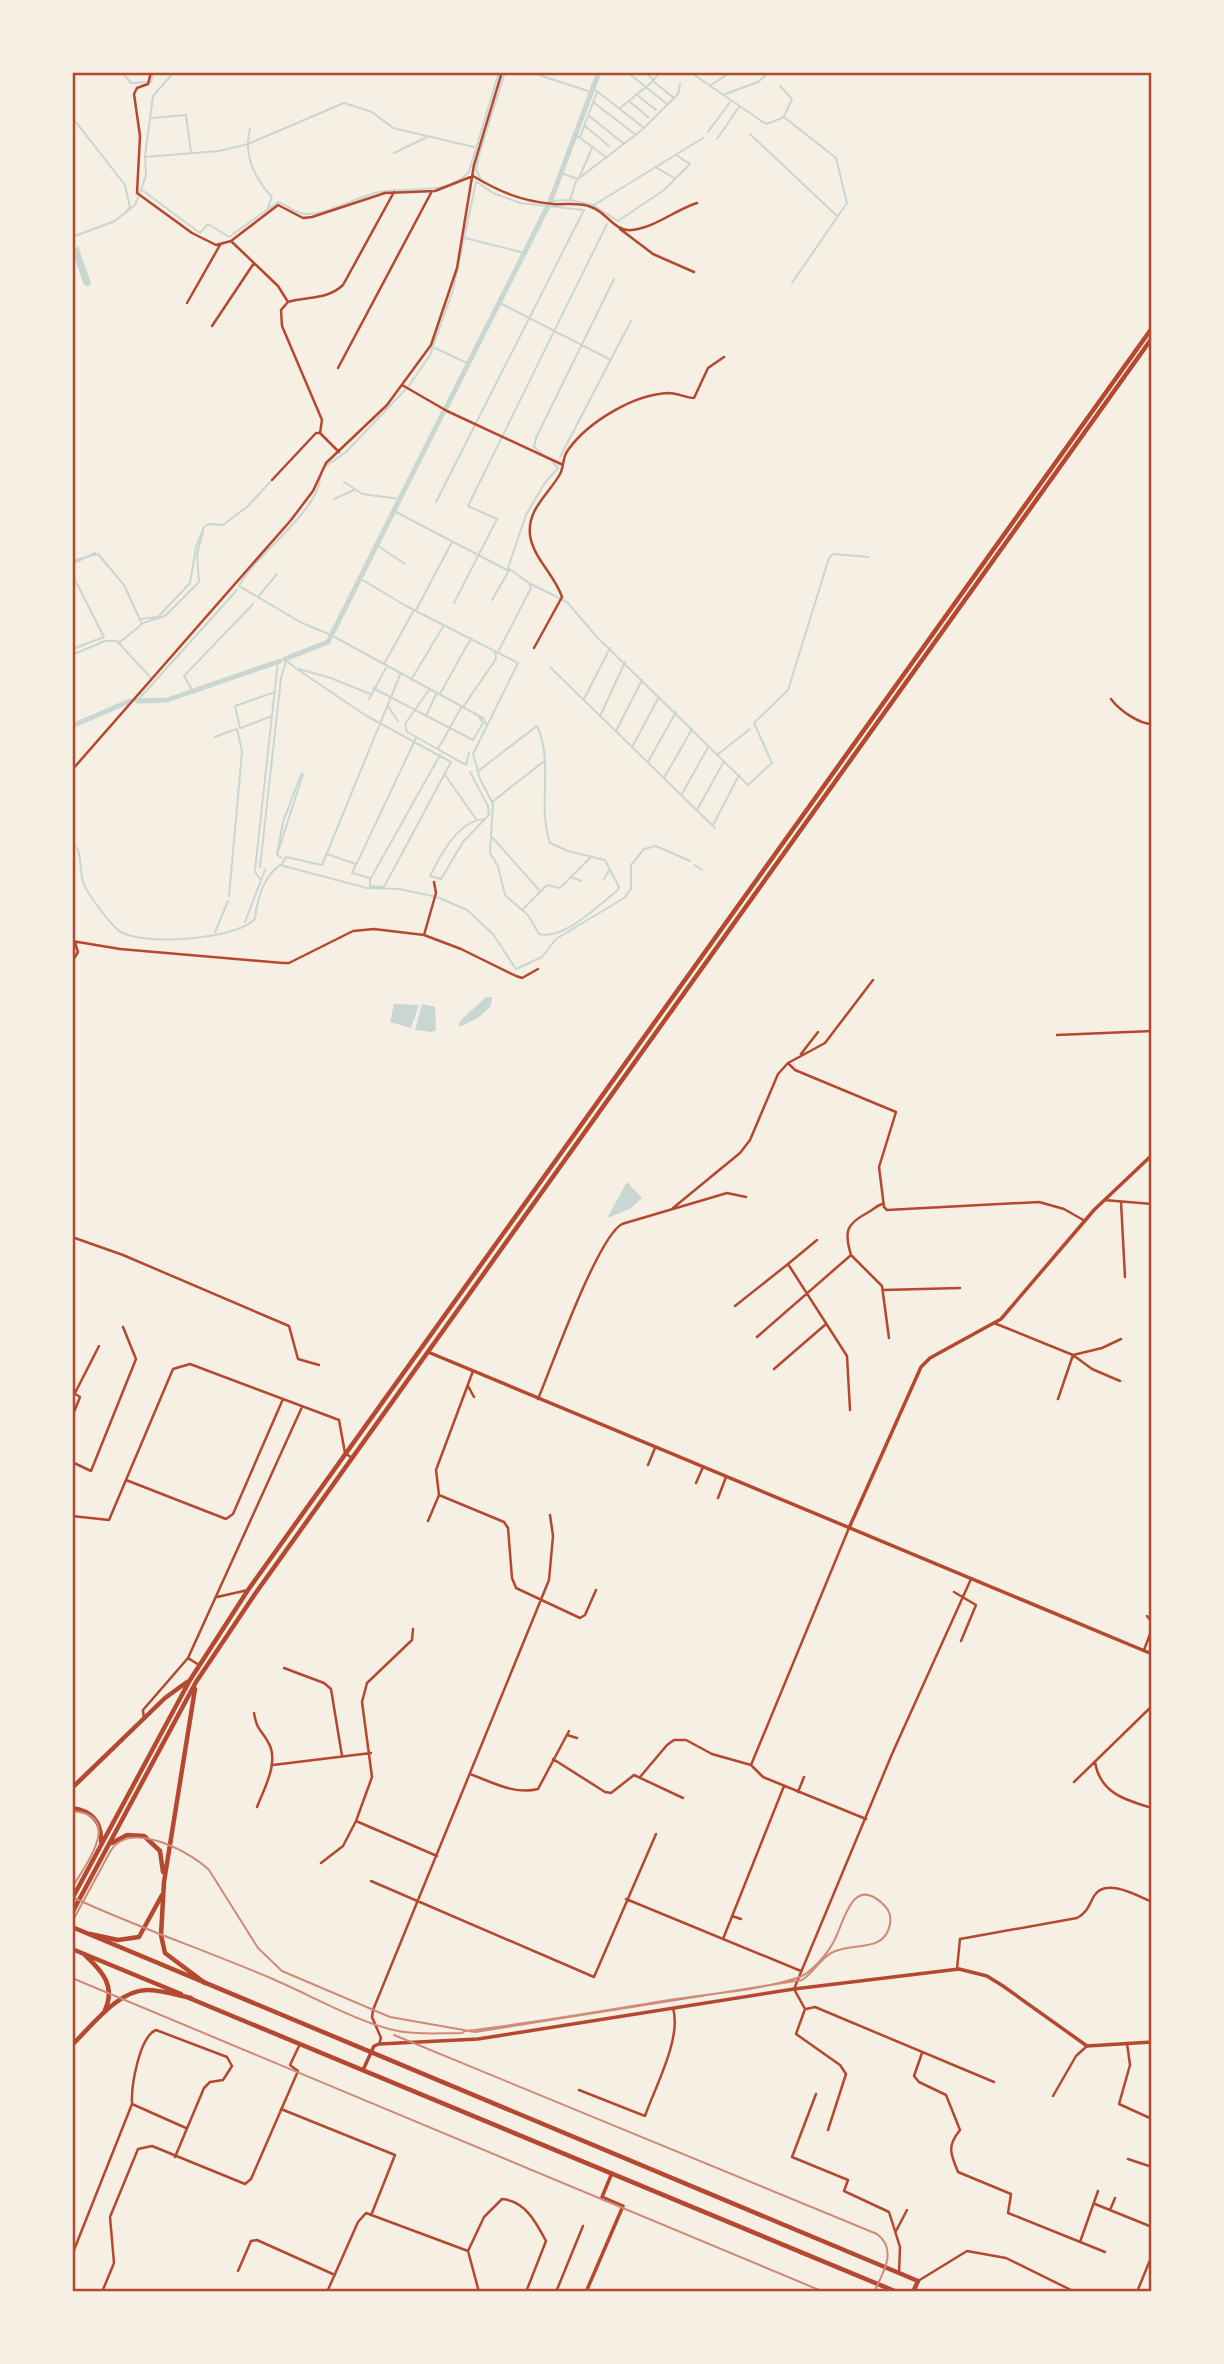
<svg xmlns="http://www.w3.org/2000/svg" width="1224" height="2364" font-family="Jost,sans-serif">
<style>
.water{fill:#c9d6d2}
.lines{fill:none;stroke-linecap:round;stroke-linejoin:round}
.stream{stroke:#c9d6d2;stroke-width:2}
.canal{stroke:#c9d6d2;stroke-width:5}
.minor{stroke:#b5482f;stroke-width:2.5}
.tertiary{stroke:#b5482f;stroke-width:3.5}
.secondary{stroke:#b5482f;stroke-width:3.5}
.primary{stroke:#b5482f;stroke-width:4.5}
.trunk{stroke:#b5482f;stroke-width:4.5}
.tram{stroke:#cf8b77;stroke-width:2}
.neatline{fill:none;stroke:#b5482f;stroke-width:2.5}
</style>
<rect width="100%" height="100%" fill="#f6efe4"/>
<path class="water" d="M78 246 91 283 88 287 84 285 72 251Z
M486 997H492L491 1006 478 1018 459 1027 460 1021Z
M394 1004 419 1005 411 1028 390 1022Z
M422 1004 435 1007 436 1030 432 1032 415 1030Z
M627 1182 642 1198 630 1209 607 1218Z"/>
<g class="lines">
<path class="stream" d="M122 72 131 83 151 82 153 72
M530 72 591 92
M627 72 667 104
M644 72 654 80
M690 72 763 122 767 124 784 117 836 158 847 203 792 283
M654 82 674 98
M711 85 731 72
M780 86 792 99 784 116
M593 88 644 128
M725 94 758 82 769 72
M637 95 656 110
M629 101 648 117
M593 102 636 135
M620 108 653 81 660 72
M589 116 623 143
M72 117 125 185 130 207 125 213
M152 118 186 115 191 152
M585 126 609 146
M250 129C243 155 255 179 272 197L268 207
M708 132 730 102
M575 134 607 158
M750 134 836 215
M580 137 597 92
M717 139 739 107
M394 153 427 137
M145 156 153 96 174 72
M657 168 674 178
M561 173 578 179 643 129 678 94 680 84
M480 178 476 169 479 155 505 72
M579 178 592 148
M142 190 200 233 208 224 229 237 278 202C289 206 295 214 308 214 330 213 353 199 375 193 405 185 445 198 469 172L499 72
M570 200 593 205 618 221 664 190 690 164 676 155
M551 201 570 200 576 181
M594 205 703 138
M116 220 135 205 146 176 145 157 219 151 248 144 344 103 372 112 393 128 474 147
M72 237 115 221
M465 238 525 253
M500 303 611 360
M435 348 469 364
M408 387 430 355 453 290 476 182
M542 454 534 447 536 438 614 279
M560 457 631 321
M326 466 346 452 405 390
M344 482 362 494 400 499
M334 499 354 490
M436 502 584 210 520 203 493 193 477 182
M394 511 509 571
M375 544 405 564
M72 561 98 554 124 585 142 624 120 642
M72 564 95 553
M72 574 104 637 72 649
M361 579 406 606 518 663 473 754 480 779 493 804 490 853 498 866 505 895 528 915 539 934C565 940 597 906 617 891L619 887 605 860 568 851 550 843C537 805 554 762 537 726L478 771
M531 584 567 602 596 636 748 785 772 763 754 723 788 690 829 558 833 554 869 557
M239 586 302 623 331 635 483 718 487 726
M239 586C254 556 320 510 320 477
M258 597 277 574
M492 600 508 572
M454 603 497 519 468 506 607 224
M416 610 452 542
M141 619 158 617 190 583 196 547 204 527 209 524 223 525 248 506 270 482
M143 623 165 616 199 582 197 555 203 531
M498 652 531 588 529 583 508 568 526 515 544 484 558 468 552 461
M72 655 105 641H117L150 677
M285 659 294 667
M384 664 413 612
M294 667 365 715 451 762 384 887 370 886V878L352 873 356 864 327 854
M551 668 715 828
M299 669 331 678 370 694
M411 680 444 625
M373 688 473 740 483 723 479 717
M429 690 405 724 407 732 466 765 469 753
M194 693 184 676 253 604
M440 694 471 638
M369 699 386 668
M584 699 610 648
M137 701 237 590
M388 706 398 721
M463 707 496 659 495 651
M427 714 436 694
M601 714 625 662
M240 728 235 706 275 692
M241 728 272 716
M616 731 642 680
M215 737 236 729
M632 747 659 697
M438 749 461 708
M717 755 750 729
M648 762 676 712
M470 772 488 806 489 815 463 842 441 879 430 876C440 855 459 820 484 819
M445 775 476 819
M664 778 692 729
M682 794 708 747
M492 802 543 762
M697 810 723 763
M713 825 739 775
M492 837 539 890
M72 842C83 850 79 869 83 882 86 892 108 921 117 929 136 948 238 939 255 919 257 899 263 878 280 865L367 888 399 889 433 896
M277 854 283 822 301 774
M282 858 277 855 303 774
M357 863 416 738
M282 864 286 857 322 865 400 675
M695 865 702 870
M260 867 281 678 286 661
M255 870 278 661
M255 872 260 879
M571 877 581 881
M371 878 440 755
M604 879 610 869
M229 896 242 752 237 729
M437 897 467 910 493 934 516 969 542 957 556 939 624 898 631 889V865L644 849 656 846 690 861
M523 909 547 885 560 888 591 857
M245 922 265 870
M215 932 228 901"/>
<path class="canal" d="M550 202 599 72
M446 408 548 206
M285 659 328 642 444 411
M137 701 167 700 280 661
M72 726 130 701"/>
<path class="minor" d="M151 72 148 84 137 88 134 94 140 136 137 193 192 233 216 245 231 241 278 205 303 218 312 217 385 193 435 191 473 176C500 192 521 201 553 204 565 205 580 202 591 207 607 212 614 232 632 230 656 227 675 210 697 203
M620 229 653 254 694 272
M231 241 278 286 288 302
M187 303 220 245
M212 326 254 263
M338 368 432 191
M402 385 447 411 561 464
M320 433 322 420 282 326 281 310 288 302C308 296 327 300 343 285L394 192
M272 480 316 433H320L339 452
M534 648 562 597C555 575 533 558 530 535 527 509 549 494 560 474 564 467 562 458 568 450 588 422 634 394 669 393 678 393 686 398 694 398L708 368 724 357
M1111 699C1119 710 1139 724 1152 724
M72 770 291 520 313 491 326 463 387 405 431 345 457 268 474 165 502 72
M424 935 461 949 516 976 522 978 538 969
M72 941 120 949 283 963H289L353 931 374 929 424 935 436 893 434 882
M72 962 78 952 75 943
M1057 1035 1152 1031
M801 1054 818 1032
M788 1063 795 1070 896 1112 879 1167 884 1207 887 1210 1039 1202 1064 1209 1085 1221
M1104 1200 1152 1204
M1121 1202 1125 1277
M673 1208 740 1153 750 1140 778 1074 788 1063 825 1043 873 980
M72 1237 123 1255 289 1326 298 1359 319 1365
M851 1255 882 1286 889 1338
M788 1264 817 1240
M884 1290 960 1288
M735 1306 788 1264 847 1356 850 1410
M994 1323 1073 1355 1058 1399
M757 1337 851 1255C844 1232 846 1224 867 1213 873 1210 876 1206 882 1204
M1073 1355 1092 1369 1120 1381
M1073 1355 1102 1348 1121 1339
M774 1369 826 1324
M468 1386 474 1397
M72 1392 80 1397 72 1417
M75 1393 99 1346
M538 1399C552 1366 597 1238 622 1224L727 1193 746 1197
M72 1462 91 1471 136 1359 123 1327
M648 1465 655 1448
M126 1480 226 1519 233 1514 283 1399
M696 1483 703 1467
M439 1495 504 1522 508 1528 512 1578 516 1588 580 1618 585 1615 596 1590
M718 1498 726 1477
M72 1516 109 1520 173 1369 190 1364 339 1420 345 1453 352 1458
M428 1521 439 1495 436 1470 473 1371
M849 1528 751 1765 763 1777 866 1819
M954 1592 976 1605 961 1641
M217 1597 248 1590
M1147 1616 1152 1622
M1144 1650 1152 1629
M188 1658 199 1665
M284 1668 324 1683 331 1689 342 1756
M254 1713C257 1731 261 1729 268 1742 280 1761 264 1789 257 1807
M144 1719 143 1710 188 1658 302 1407
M567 1735 577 1738
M553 1759 605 1792 611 1793 634 1775 683 1798
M1095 1762C1100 1793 1125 1800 1152 1808
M273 1765 371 1753
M470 1774C492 1782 514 1795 538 1789L569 1731
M640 1777 667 1745 674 1740H686L712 1754 751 1765
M1074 1782 1152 1706
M798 1792 804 1777
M356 1821 372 1777 362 1702 367 1683 412 1640 413 1629
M321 1863 343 1846 356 1821 437 1856
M371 1881 594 1977 656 1834
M626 1899 801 1971
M732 1916 741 1919
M723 1939 784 1786
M957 1969 960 1939 1077 1918C1087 1913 1089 1905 1094 1896 1105 1877 1138 1896 1152 1902
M806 2009 815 2007 994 2082
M1127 2043 1130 2065 1119 2104 1152 2119
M379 2044 381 2038 372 2017 373 2010 549 1580 553 1536 550 1515
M922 2053 914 2076 919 2082 946 2095 960 2130C947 2146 950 2153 958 2172L1011 2194 1008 2213 1105 2252
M579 2090 645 2116C655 2087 682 2038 673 2008
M816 2094 792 2157 848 2180 844 2191 889 2212 900 2247 899 2273
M1053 2096 1076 2056 1087 2046
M281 2109 395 2155 372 2213
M828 2130 846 2074 840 2065 796 2034 805 2009 794 1989 892 1754 971 1579
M175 2157 204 2088 210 2082 223 2080 232 2066 227 2057 156 2030C139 2037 131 2087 132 2104L186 2128
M1128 2159 1152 2167
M1095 2204 1152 2227
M1110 2210 1115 2198
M896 2231 907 2210
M1080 2242 1098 2191
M468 2251 479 2292
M72 2255 132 2104
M238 2271 251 2241 257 2240 335 2275
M918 2281 967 2251 1006 2258 1075 2292
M102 2292 114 2263 110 2217 138 2149 152 2146 245 2184 251 2179 298 2071 290 2065 299 2046
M327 2292 358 2222 366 2213 468 2251 484 2217 502 2199C525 2201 536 2222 546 2241L526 2292
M556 2292 583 2226
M1137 2292 1150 2260 1152 2261"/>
<path class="tertiary" d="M849 1528 921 1367 930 1358 1001 1319 1094 1210 1152 1155
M586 2292 623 2206 602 2197 612 2173"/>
<path class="secondary" d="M428 1352 1152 1654
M363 2070 374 2046 379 2044 478 2039 794 1989 959 1969 987 1976 1003 1986 1087 2046 1152 2042"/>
<path class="primary" d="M72 1927 899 2273 918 2281 913 2292
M72 1949 181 1994
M189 1998 897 2292"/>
<path class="trunk" d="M195 1689 164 1882 161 1935 165 1953 205 1983
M72 1788 165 1698 187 1682
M72 1808C92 1811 102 1821 101 1842
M112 1843 127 1835 144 1836 160 1851 163 1872
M72 1899 190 1680 248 1590 1152 328
M72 1913 196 1682 255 1594 1152 338
M90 1934 118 1940 139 1937 162 1895
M85 1955C102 1971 116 1986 105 2010
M72 2045C91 2027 118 1990 147 1990 161 1990 177 1995 191 1998"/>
<path class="tram" d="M72 1811C125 1815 85 1865 72 1888
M72 1897C138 1928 208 1951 275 1980 310 1995 361 2024 398 2031 418 2035 441 2033 462 2033L465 2031C536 2023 606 2010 676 1999 716 1993 759 1990 797 1978 811 1974 828 1953 834 1941 844 1923 852 1873 884 1905 890 1911 891 1916 890 1924 885 1953 853 1942 833 1952 820 1958 814 1973 802 1980L475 2032 390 2017 282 1971 258 1948 209 1870C190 1851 128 1819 110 1852L72 1922
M72 1978 824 2292
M394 2035 877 2234C898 2250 883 2273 874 2292"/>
</g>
<rect width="1224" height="2364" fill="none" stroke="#f6efe4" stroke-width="147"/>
<rect x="74" y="74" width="1076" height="2216" class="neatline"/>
</svg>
